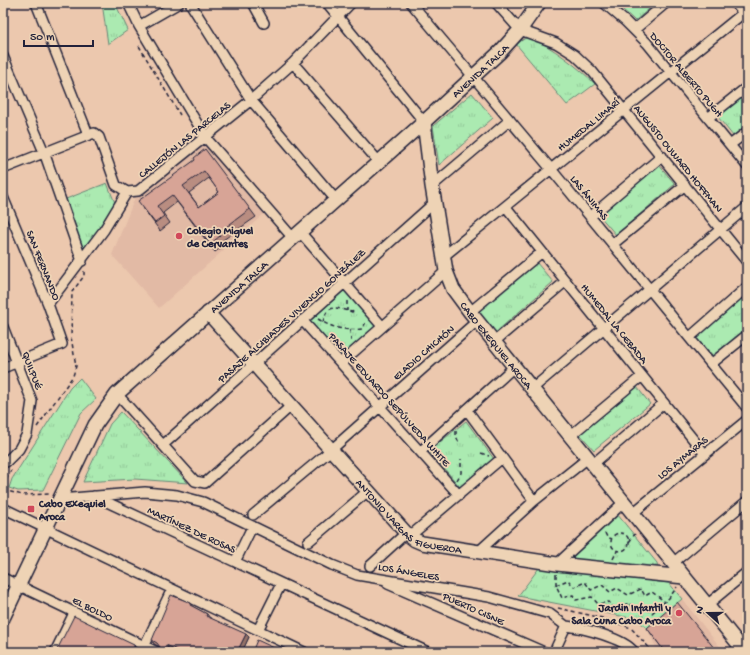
<svg xmlns="http://www.w3.org/2000/svg" width="750" height="655" font-family="'Gochi Hand',sans-serif">
<style>
.built{fill:#e2baa5}
.grass{fill:url(#grass-tufts);stroke:#668676}
.lines{fill:none;stroke-linecap:round;stroke-linejoin:round}
.street-casing{stroke:#22223b;stroke-width:12}
.secondary-casing{stroke:#22223b;stroke-width:16}
.path{stroke:#22223b;stroke-width:1.5;stroke-dasharray:4 3;stroke-linecap:butt}
.street{stroke:#eed3b5;stroke-width:9}
.secondary{stroke:#eed3b5;stroke-width:13}
.wall{fill:#b98d81;stroke:#22223b;fill-rule:evenodd}
.shaded-wall{fill:#967369;stroke:#22223b}
.building{fill:#d7a496;stroke:#22223b;fill-rule:evenodd}
.poi-dot{fill:#d1495b;stroke:#eed3b5;stroke-width:1.5}
.labels{text-anchor:middle;stroke-width:3.5;stroke-linejoin:round;paint-order:stroke}
.street-label{font-size:11px;fill:#22223b;stroke:#eed3b5}
.poi-label{font-size:11px;font-weight:bold;fill:#22223b;stroke:#eed3b5;text-anchor:start}
</style>
<defs>
<pattern id="grass-tufts" width="24" height="20" patternUnits="userSpaceOnUse"><rect width="24" height="20" fill="#abeab1"/><path d="M3 7l-1-3M5 7V3M7 7l1-3M15 17l-1-3M17 17v-4M19 17l1-3" fill="none" stroke="#93c899"/></pattern>
</defs>
<rect width="100%" height="100%" fill="#ecc8ae"/>
<filter id="ink" filterUnits="userSpaceOnUse"><feTurbulence type="fractalNoise" baseFrequency=".025" numOctaves="2"/><feDisplacementMap in="SourceGraphic" scale="8" xChannelSelector="R" yChannelSelector="G"/><feConvolveMatrix kernelMatrix="1 2 1 2 8 2 1 2 1" color-interpolation-filters="sRGB"/></filter>
<g filter="url(#ink)">
<path class="built" d="M204 143 265 213 159 308 112 255 136 195Z
M682 599 724 652H658L647 628Z"/>
<path class="grass" d="M102 3H115L128 30 108 44Z
M625 3H656L635 21 620 7Z
M529 36C554 49 575 64 595 84L567 105 516 44Z
M472 93 493 118 439 165 433 126Z
M747 93V124L733 136 718 117Z
M658 164 675 184 616 235 599 215Z
M107 183 115 203 84 252 66 199Z
M536 262 553 282 495 333 477 313Z
M345 290 377 326 341 358 310 321Z
M747 293V329L714 358 696 337Z
M80 378 96 399 81 413 43 490 18 491 9 488 12 479 70 388Z
M637 387 650 404 594 450 580 434Z
M121 412 188 483 135 479 83 482 110 424Z
M466 421 494 459 460 487 429 451Z
M617 514 657 563 658 569 565 561Z
M539 568 669 583 682 599 647 628 636 619 518 596Z"/>
<g class="lines">
<g class="street-casing">
<path id="street" d="M36 3 88 134
M128 3 139 26 206 138 293 238
M190 3 251 100 336 200
M253 3 264 23
M327 3 424 122
M411 3 551 169 747 408
M496 3 520 30 556 43 575 55 592 71 747 262
M604 3 626 22 647 43 747 166
M735 3 746 16
M139 26 179 3
M634 30 666 3
M3 56 44 152 82 261
M293 63 379 162
M708 118 747 87
M730 145 747 132
M3 169 94 133 99 137 116 185 127 192 138 191 251 100 293 63 351 3
M432 186 510 120
M3 197 48 304 62 344 3 368
M506 207 705 454
M590 217 662 156
M300 232 382 326
M613 244 685 185
M444 256 747 10
M48 304 104 230 127 192
M470 312 542 252
M302 320 459 495
M3 327 32 401 27 434 19 449 6 462
M690 337 747 287
M494 342 566 281
M341 363 446 271
M711 364 747 335
M532 389 747 207
M117 394 195 481 205 483 291 406
M467 410 534 501
M570 436 642 376
M163 445 435 202
M421 451 514 367
M593 464 664 403
M94 496 428 652
M60 499 145 492 177 495 203 502 332 565 357 575 489 597 550 614 566 626
M3 508 304 652
M633 513 747 420
M253 515 331 450 477 321
M410 536 502 458
M308 542 368 491
M478 552 534 501 588 458
M235 562 252 527
M673 563 747 501
M557 564 624 502
M370 566 406 533
M3 578 157 652
M388 584 544 652
M707 605 747 572
M566 626C583 628 624 638 634 652
M258 630 281 584
M142 651 172 589
M55 652 74 613
M554 652 566 626"/>
</g>
<g class="secondary-casing">
<g id="secondary">
<path id="s1" d="M424 122 432 186 446 271 453 289 470 312 745 652"/>
<path id="s2" d="M208 313 406 533 415 540 422 543 557 564 684 577"/>
<path id="s3" d="M3 618 95 425 117 394 424 122 500 52 520 30 539 3"/>
</g>
</g>
<path class="path" d="M139 46 180 115
M347 301V311
M318 319C332 328 345 331 362 329L366 322
M323 322C328 301 338 309 352 312L356 310
M350 330 351 341
M37 427 73 376 76 366 71 337 72 292 84 276V271
M456 431V436L459 443
M481 453 489 456
M11 470 4 484V490L22 495 49 494
M457 480 461 473V459
M605 533 607 537 612 539
M611 542a9 9 0 1 1 18 0a9 9 0 1 1-18 0Z
M629 542 635 534
M613 559 617 551
M556 574V585L562 598 573 595 576 600 592 597 598 604 609 602 615 609 629 603 636 610 643 606 652 613 669 598 677 587
M556 585 568 580 574 587 585 582 591 590 602 585 610 592 617 588 628 595 641 589 645 596 652 592 664 601
M558 608 602 618 631 628 653 652
M3 648 12 652"/>
<use href="#street" class="street"/>
<use href="#secondary" class="secondary"/>
</g>
<path class="wall" d="M195 160 250 209 256 217 223 240 226 244 215 252 177 202 163 213 170 223 160 231 143 208ZM209 178 219 192 199 207 189 193Z
M191 603 193 607 207 614 210 618 249 637 242 652H175L169 649 159 651 160 647 154 644 152 640Z
M647 628 715 649 717 652H665Z"/>
<path class="shaded-wall" d="M246 634 249 637 242 652H237Z
M134 645 136 649 137 652 134 650Z
M166 645 169 649 167 652H162Z"/>
<path class="building" d="M205 149 250 209 218 233 220 236 210 244 172 195 157 206 164 216 155 223 138 201 195 160 194 158ZM204 171 219 192 199 207 183 186Z
M171 595 191 603 190 605 207 614 206 616 246 634 237 652H181L166 645 162 652H158L159 651 160 647 157 643 152 640Z
M677 602 715 649 711 652H665L647 628Z
M74 616 134 645V650L136 652H56Z
M257 640 283 652H252Z
M144 650 150 652H139Z"/>
</g>
<g class="poi-dot">
<circle cx="179" cy="236" r="4"/>
<rect x="27" y="505" width="8" height="8" rx="2"/>
<circle cx="679" cy="613" r="4"/>
</g>
<g class="labels">
<g class="street-label">
<text dy="4" stroke="none"><textPath href="#s3" startOffset="738">AVENIDA TALCA</textPath></text>
<text transform="translate(687 74) rotate(50)" y="4">DOCTOR ALBERTO PUGH</text>
<text transform="translate(588 124) rotate(-39)" y="4">HUMEDAL LIMARÍ</text>
<text transform="translate(184 139) rotate(-39)" y="4">CALLEJÓN LAS PARCELAS</text>
<text transform="translate(679 158) rotate(51)" y="4">AUGUSTO OUWARD HOFFMAN</text>
<text transform="translate(590 197) rotate(51)" y="4">LAS ÁNIMAS</text>
<text transform="translate(44 265) rotate(68)" y="4">SAN FERNANDO</text>
<text dy="4" stroke="none"><textPath href="#s3" startOffset="414">AVENIDA TALCA</textPath></text>
<text transform="translate(291 315) rotate(-42)" y="4">PASAJE ALCIBIADES VIVENCIO GONZÁLEZ</text>
<text transform="translate(615 323) rotate(51)" y="4">HUMEDAL LA CEBADA</text>
<text dy="4" stroke="none"><textPath href="#s1" startOffset="241">CABO EXEQUIEL AROCA</textPath></text>
<text transform="translate(423 352) rotate(-41)" y="4">ELADIO CHICHÓN</text>
<text transform="translate(33 370) rotate(69)" y="4">QUILPUÉ</text>
<text transform="translate(390 399) rotate(48)" y="4">PASAJE EDUARDO SEPÚLVEDA WHITE</text>
<text transform="translate(682 457) rotate(-39)" y="4">LOS AYMARAS</text>
<text dy="4" stroke="none"><textPath href="#s2" startOffset="290">ANTONIO VARGAS FIGUEROA</textPath></text>
<text transform="translate(192 529) rotate(25)" y="4">MARTÍNEZ DE ROSAS</text>
<text transform="translate(409 571) rotate(10)" y="4">LOS ÁNGELES</text>
<text transform="translate(93 608) rotate(26)" y="4">EL BOLDO</text>
<text transform="translate(474 608) rotate(24)" y="4">PUERTO CISNE</text>
</g>
<g class="poi-label">
<text x="187" y="234">Colegio Miguel<tspan x="187" dy="13">de Cervantes</tspan></text>
<text x="39" y="507">Cabo Exequiel<tspan x="39" dy="13">Aroca</tspan></text>
<text x="671" y="611" text-anchor="end">Jardin Infantil y<tspan x="671" dy="13">Sala Cuna Cabo Aroca</tspan></text>
</g>
</g>
<rect width="750" height="655" fill="none" stroke="#eed3b5" stroke-width="16"/>
<rect x="8" y="8" width="734" height="639" fill="none" stroke="#22223b" stroke-width="1.5" filter="url(#ink)"/>
<g transform="translate(708 613) rotate(291)" stroke="#eed3b5" stroke-width="3" paint-order="stroke">
<path d="M0-3L7 15L0 10L-7 15Z" fill="#22223b"/>
<text y="-6" font-size="11" font-weight="bold" text-anchor="middle" fill="#22223b">N</text>
</g>
<path d="M24 40v6h69v-6" fill="none" stroke="#22223b" stroke-width="2"/>
<text x="30" y="40" font-size="12" fill="#22223b" stroke="#eed3b5" stroke-width="3" paint-order="stroke">50 m</text>
</svg>
